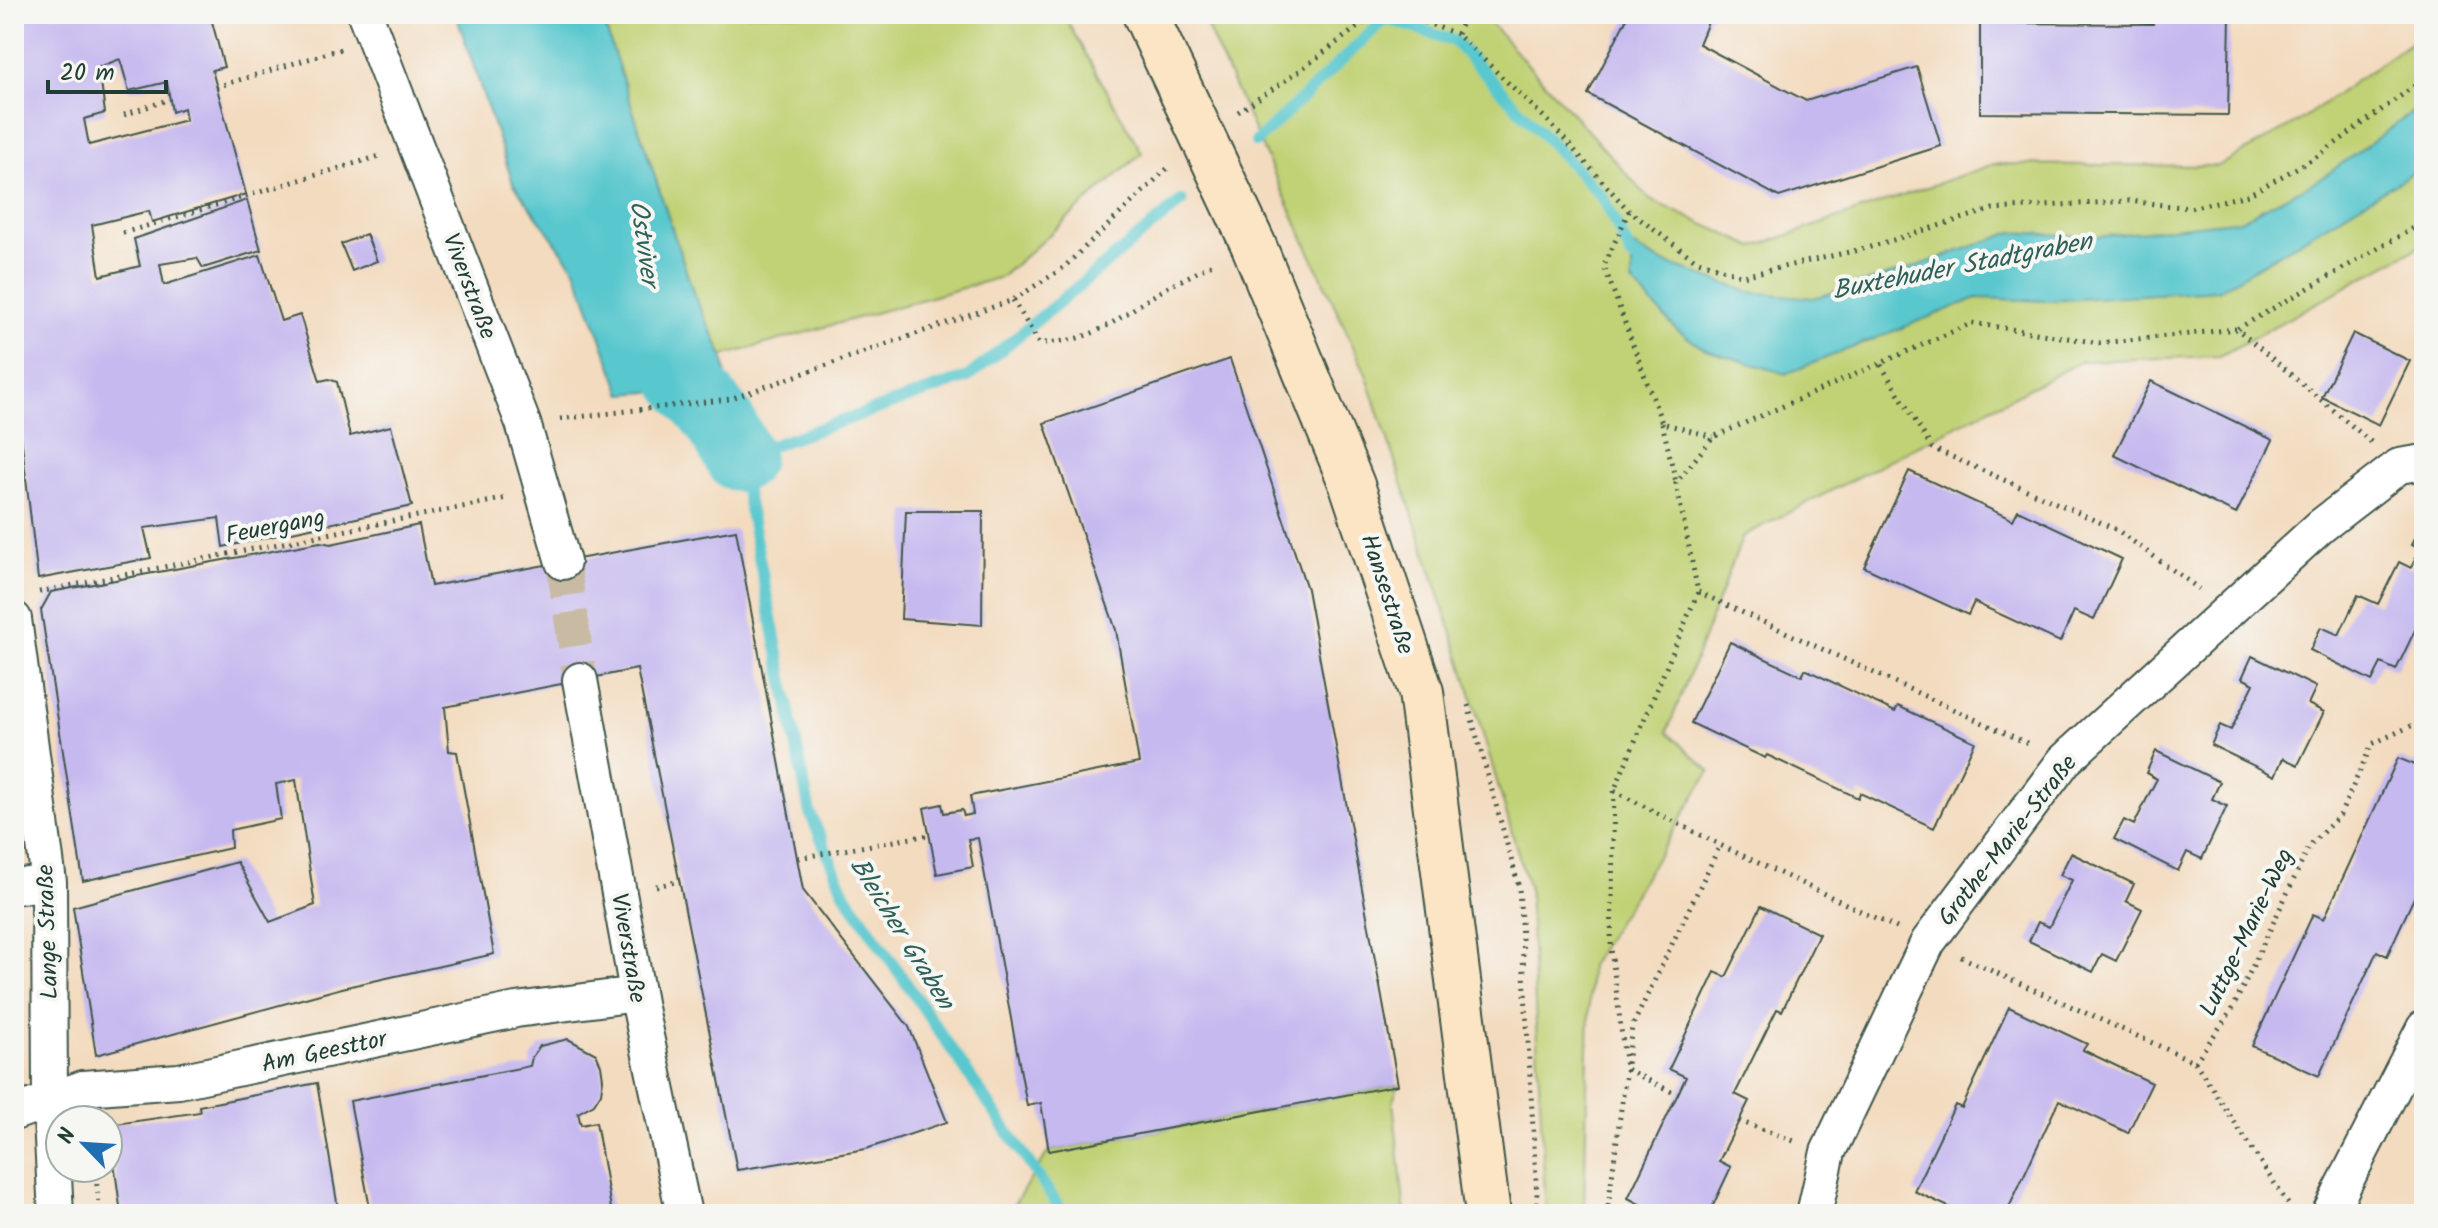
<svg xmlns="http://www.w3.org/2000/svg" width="2438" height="1228" font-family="Kalam,sans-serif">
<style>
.green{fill:#c1d174;stroke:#708754;stroke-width:2}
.water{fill:#59c7ce;stroke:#3c8281;stroke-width:2}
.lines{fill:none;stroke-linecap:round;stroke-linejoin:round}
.stream{stroke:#59c7ce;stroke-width:12}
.river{stroke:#59c7ce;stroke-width:70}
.building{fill:#c6b9ef;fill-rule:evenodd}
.street-tunnel{stroke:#c9bba3;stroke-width:34;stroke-dasharray:34 17;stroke-linecap:butt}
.street-casing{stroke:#3f5549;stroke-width:38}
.secondary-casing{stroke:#3f5549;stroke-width:48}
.path{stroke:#3f5549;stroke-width:5;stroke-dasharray:2 6;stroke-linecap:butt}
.street{stroke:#fff;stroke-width:34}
.secondary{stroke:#fce5c4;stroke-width:44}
.labels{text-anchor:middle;stroke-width:8;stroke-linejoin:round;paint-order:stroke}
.street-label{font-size:24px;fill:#1f3d34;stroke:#f6f6f2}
.water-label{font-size:26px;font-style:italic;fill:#2e605a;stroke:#f6f6f2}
</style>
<rect width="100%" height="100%" fill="#f6f6f2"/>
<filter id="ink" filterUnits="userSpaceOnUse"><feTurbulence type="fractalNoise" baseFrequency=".0125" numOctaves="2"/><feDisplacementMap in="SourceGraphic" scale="16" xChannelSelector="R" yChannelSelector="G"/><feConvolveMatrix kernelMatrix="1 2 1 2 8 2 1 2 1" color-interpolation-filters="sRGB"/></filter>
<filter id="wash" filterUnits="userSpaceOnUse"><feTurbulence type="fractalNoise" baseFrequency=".006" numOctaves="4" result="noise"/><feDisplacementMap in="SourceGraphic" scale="32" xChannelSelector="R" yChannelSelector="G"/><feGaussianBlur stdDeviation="1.8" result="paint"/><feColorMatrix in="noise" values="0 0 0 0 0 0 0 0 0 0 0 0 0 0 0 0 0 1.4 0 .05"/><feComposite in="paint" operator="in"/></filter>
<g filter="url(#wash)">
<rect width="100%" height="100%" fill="#f3dbbf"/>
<path class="green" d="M601 14H1063L1142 153 1001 277 723 356 694 295Z
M1201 14H1478L1485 17 1650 200 1754 247 1994 164 2218 166 2299 121 2424 33V244L2220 356 2082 361 1743 536 1667 732 1710 771 1590 966 1584 1214H1546L1529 890 1464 670 1366 374Z
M1398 1085 1393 1102 1405 1214H1015L1011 1209 1049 1151Z"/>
<path class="water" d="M456 14H601L694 295 723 356 726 375 715 387 622 394 575 269 513 183Z
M2424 104V166L2219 290 2047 301 1977 298 1786 374 1706 350 1677 330 1632 282V246L1662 262 1749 292 1814 298 1912 268 2013 232 2096 237 2240 220 2319 180Z"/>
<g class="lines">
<path class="stream" d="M1256 142 1386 18 1454 41 1603 198 1632 257 1646 264
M1064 1214 844 892 810 813 739 457 968 377 1182 201"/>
<path class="river" d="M653 303 679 371 720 422 739 457"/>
</g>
<g id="blocks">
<path class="building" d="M14 14H210L224 67 212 70 246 194 152 222 149 211 92 225 100 276 140 266 134 239 247 200 261 250 203 268 197 258 160 264 164 285 260 255 281 321 300 315 320 381 329 379 337 382 350 436 391 426 412 506 223 547 219 518 144 528 151 558 38 579 14 377ZM120 59 129 91 167 82 172 112 184 108 186 120 89 145 84 119 105 113 99 67Z
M1629 14H1714L1710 17 1699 44 1806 101 1917 67 1941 146 1779 197 1588 94Z
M2153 14H2230L2228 115 1980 113V23L2153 24Z
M366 234 377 261 352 271 341 244Z
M2353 333 2410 361 2379 425 2322 397Z
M1230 359 1307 589 1398 1085 1049 1151 1041 1103 1027 1106 978 838 968 839 973 867 937 874 924 808 942 804 944 813 962 810 964 816 973 814 970 796 1139 763 1116 630 1044 423Z
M2151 381 2273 440 2236 514 2114 455Z
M1909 471 2013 520 2018 510 2122 559 2094 620 2074 611 2060 642 1974 602 1968 615 1864 567Z
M906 511H983L982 625 901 619Z
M2422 524 2424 525V632L2416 628 2396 670 2381 663 2372 681 2310 650 2321 627 2339 635 2358 595 2378 604 2399 562 2411 568 2420 548 2412 544Z
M419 525 431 586 736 530 803 890 909 1027 947 1122 866 1149 737 1170 637 669 445 707 449 751 457 752 494 954 342 988 96 1055 73 907 237 862 270 922 315 905 296 780 276 784 281 819 230 830 231 848 83 881 41 610 51 592 320 542 331 544Z
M1730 642 1802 676 1805 669 1895 712 1898 706 1975 742 1934 828 1860 793 1858 798 1767 755 1765 758 1691 723Z
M2252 656 2316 687 2308 704 2324 712 2298 765 2283 758 2275 776 2211 745 2220 725 2231 730 2254 684 2242 678Z
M2424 744V876L2387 956 2377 951 2319 1076 2252 1046 2313 914 2324 919 2398 758 2415 765Z
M2156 751 2220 782 2212 799 2227 806 2202 859 2187 852 2178 871 2114 839 2124 820 2134 825 2149 794 2157 779 2146 773Z
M2071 853 2134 884 2126 901 2142 909 2116 961 2102 954 2093 972 2029 941 2038 922 2049 927 2072 880 2060 875Z
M1761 906 1819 934 1782 1011 1777 1009 1735 1094 1749 1101 1719 1161 1731 1167 1709 1214H1658L1628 1198 1686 1077 1669 1069 1715 972 1726 977Z
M2009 1007 2087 1044 2083 1050 2152 1083 2128 1133 2059 1100 2006 1214H1964L1914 1191 1955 1105 1962 1108Z
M568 1039 596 1054 601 1065 603 1079 601 1093 594 1104 578 1113 581 1125 596 1122 612 1214H371L350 1101 530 1066 532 1057 540 1046Z
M317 1083 339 1214H121L109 1125 200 1112 199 1106Z"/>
</g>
</g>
<g filter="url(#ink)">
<use href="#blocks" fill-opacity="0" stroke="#3f5549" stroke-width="2"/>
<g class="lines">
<path class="street-tunnel" d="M563 562 580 680"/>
<g class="street-casing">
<path id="street" d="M365 14 523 423 563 562
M14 619 49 882 50 1102 56 1214
M580 680 640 1008 684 1214
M14 887 49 882
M14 1113 83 1088 179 1081 516 1010 637 994
M1814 1214 1828 1152 1928 942 2064 761 2321 526 2399 466 2424 462
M2329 1214 2424 1028"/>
</g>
<g class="secondary-casing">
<path id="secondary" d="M1145 14 1253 244 1352 485 1421 692 1488 1214"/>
</g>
<path class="path" d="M1402 14 1457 34 1548 121 1629 211 1695 260 1743 276 1867 248 1993 209 2129 201 2190 208 2248 195 2318 156 2424 79
M1457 34 1466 14
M216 87 341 49
M1238 112 1295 74 1375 14
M124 115 170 99
M1629 211 1604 266 1662 423 1713 437
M123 233 383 155
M1013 300 1039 343C1097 342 1115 319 1161 291 1179 281 1198 272 1216 262
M1881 365 1932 448 2117 530 2199 589
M560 419 730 399 1013 300 1063 268 1170 166
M1662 423 1676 482
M2371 442 2237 329 2424 222
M39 592 507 498
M1698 592 2031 745
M1468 705 1519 887 1538 1214
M1614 791 1611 948 1626 1069 1678 1095
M798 858 929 835
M656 886 680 881
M1897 928 1720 845 1614 791 1698 592 1676 483 1713 437 1972 323 2099 343 2237 329
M1961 957 2195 1062 2292 1210
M2195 1062 2232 1010 2310 845 2340 815 2372 744 2424 720
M1739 1121 1794 1141
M95 1168 100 1214
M1607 1214 1632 1027 1720 845"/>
<use href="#street" class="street"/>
<use href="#secondary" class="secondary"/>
</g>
</g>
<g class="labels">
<g class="street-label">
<text transform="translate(470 286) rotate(69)" y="8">Viverstraße</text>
<text transform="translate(275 526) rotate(-11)" y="8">Feuergang</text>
<text transform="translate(1388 594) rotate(72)" y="8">Hansestraße</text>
<text transform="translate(2007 840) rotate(-52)" y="8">Grothe-Marie-Straße</text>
<text transform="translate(47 932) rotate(-92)" y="8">Lange Straße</text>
<text transform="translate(2246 932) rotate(-64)" y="8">Luttge-Marie-Weg</text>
<text transform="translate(629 948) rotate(80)" y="8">Viverstraße</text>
<text transform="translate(324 1051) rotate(-12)" y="8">Am Geesttor</text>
</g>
<g class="water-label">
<text transform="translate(645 243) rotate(82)" y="9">Ostviver</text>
<text transform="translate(1962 265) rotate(-11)" y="9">Buxtehuder Stadtgraben</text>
<text transform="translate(903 933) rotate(58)" y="9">Bleicher Graben</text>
</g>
</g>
<rect width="2438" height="1228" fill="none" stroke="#f6f6f2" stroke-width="48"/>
<g transform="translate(84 1144) rotate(295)"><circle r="38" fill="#f6f6f2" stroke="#a0aca6" stroke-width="2"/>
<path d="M0-6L14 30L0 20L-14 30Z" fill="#1f6fb2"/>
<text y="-12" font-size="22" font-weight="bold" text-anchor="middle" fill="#1f3d34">N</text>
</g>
<path d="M48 80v12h118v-12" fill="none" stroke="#1f3d34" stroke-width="4"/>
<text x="60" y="80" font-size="24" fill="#1f3d34" stroke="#f6f6f2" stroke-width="6" paint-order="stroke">20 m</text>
</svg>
